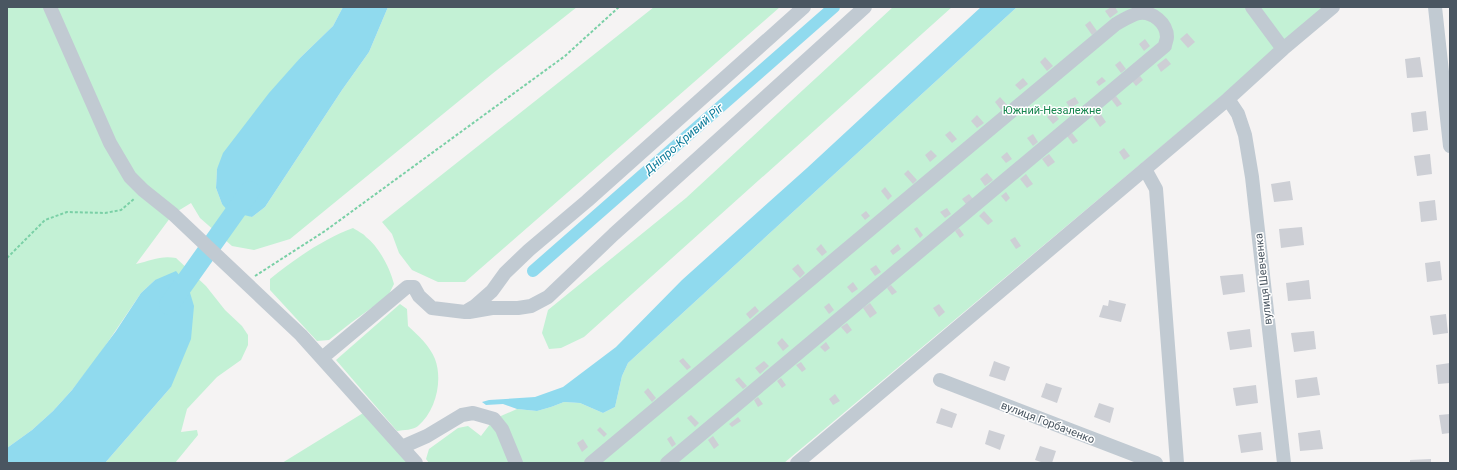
<svg xmlns="http://www.w3.org/2000/svg" width="1457" height="470" font-family="Roboto,sans-serif">
<style>
.green{fill:#c3f1d5}
.water{fill:#90daee}
.lines{fill:none;stroke-linecap:round;stroke-linejoin:round}
.canal{stroke:#90daee;stroke-width:12}
.river{stroke:#90daee;stroke-width:20}
.building{fill:#cdcfd5}
.path{stroke:#7ad0a6;stroke-width:2;stroke-dasharray:3 2;stroke-linecap:butt}
.minor{stroke:#c1cad2;stroke-width:14}
.labels{text-anchor:middle;stroke-width:3;stroke-linejoin:round;paint-order:stroke}
.park-label{font-size:11px;fill:#17864f;stroke:#fff}
.street-label{font-size:11px;fill:#4a5661;stroke:#fff}
.water-label{font-size:12px;font-style:italic;fill:#0c7c9b;stroke:#fff}
</style>
<rect width="100%" height="100%" fill="#f5f3f3"/>
<path class="green" d="M7 7H343L333 26 301 57 217 169 216 188 222 204 252 217 265 207 342 90 369 52 388 7H577L492 74 290 239 254 250 232 246 200 218 191 203 173 214 136 264C150 261 161 255 176 258L206 286 225 310 242 326 248 335V345L241 360 217 377 187 409 181 432 197 430 198 435 175 463H105L171 387 155 280 141 293 97 358 72 390 53 411 32 430 7 448Z
M654 7H780L465 282H438L412 270 399 253 392 234 382 222Z
M893 7H952L584 337 561 348 549 349 542 333 548 310 686 198Z
M1017 7H1333L1249 73 784 463H429L426 459 429 449 458 428 468 426 481 436 494 419 517 409 537 411 551 407 564 402 580 403 603 413 615 407 622 376 628 363Z
M353 228C357 231 363 233 366 237 379 247 390 268 394 284L388 296 352 322 329 340 317 341 270 290V279C293 260 325 238 353 228Z
M400 304 407 309 408 326C418 335 430 346 435 359 443 380 436 411 418 426 414 430 403 430 397 431L336 360Z
M368 410 416 463H282Z"/>
<path class="water" d="M343 7H388L369 52 342 90 265 207 252 217 228 211 222 204 216 188 217 169 223 153 269 93 301 57 333 26Z
M981 7H1017L628 363 622 376 615 407 603 413 580 403 564 402 551 407 537 411 517 409 503 404 486 405 482 402 489 400 535 397 563 387 616 347 682 280 807 168Z
M176 271 188 286 194 306 191 339 171 387 105 463H7V448L32 430 53 411 72 390 116 331 141 293 155 280Z"/>
<g class="lines">
<path class="canal" d="M533 271 834 7"/>
<path class="river" d="M169 305 250 191"/>
</g>
<path class="building" d="M1111 7H1115L1118 12 1110 18 1105 11Z
M1090 21 1097 31 1092 35 1085 25Z
M1187 33 1195 42 1188 48 1180 39Z
M1145 39 1150 46 1144 51 1139 44Z
M1045 57 1053 66 1047 71 1040 62Z
M1420 57 1423 77 1407 78 1405 59Z
M1166 58 1171 64 1161 72 1157 65Z
M1120 61 1126 69 1121 73 1115 65Z
M1140 76 1143 80 1136 86 1132 81Z
M1102 77 1106 81 1099 86 1096 82Z
M1023 78 1028 84 1020 90 1015 85Z
M1116 96 1122 104 1117 107 1111 99Z
M1000 97 1007 105 1001 110 995 102Z
M1075 97 1079 103 1070 108 1066 102Z
M1426 111 1428 130 1413 132 1411 113Z
M1053 112 1059 119 1053 124 1047 117Z
M1100 113 1106 122 1100 127 1093 117Z
M977 115 984 123 977 128 971 121Z
M950 131 957 139 952 143 945 135Z
M1072 133 1078 141 1073 144 1067 136Z
M1033 134 1038 142 1033 146 1027 138Z
M1124 148 1130 156 1124 160 1119 152Z
M931 150 937 156 930 162 925 155Z
M1007 152 1012 159 1006 163 1001 157Z
M1049 154 1055 162 1048 167 1042 159Z
M1430 154 1432 174 1417 176 1414 156Z
M908 170 917 180 913 184 904 174Z
M987 173 993 180 985 186 980 179Z
M1026 174 1033 184 1027 188 1020 179Z
M1290 181 1293 200 1274 202 1271 184Z
M885 187 892 196 888 200 881 191Z
M1006 192 1010 198 1006 202 1001 196Z
M969 194 973 199 966 204 962 199Z
M1435 200 1437 220 1421 222 1419 202Z
M947 208 951 214 945 218 940 212Z
M866 211 870 216 865 220 861 215Z
M984 211 993 221 988 225 979 216Z
M917 227 923 235 920 238 914 229Z
M1302 227 1304 245 1281 248 1279 229Z
M959 228 964 235 960 238 955 231Z
M1015 237 1021 246 1016 249 1010 240Z
M821 244 827 252 822 256 816 249Z
M898 244 901 249 893 255 890 251Z
M1440 261 1442 280 1427 282 1425 263Z
M798 264 805 273 800 278 792 269Z
M876 265 881 272 875 276 870 269Z
M1243 274 1245 292 1223 295 1220 276Z
M1309 280 1311 299 1288 301 1286 283Z
M853 282 858 289 852 293 847 287Z
M891 285 897 292 892 295 887 288Z
M1109 300 1126 304 1121 322 1099 317 1103 305 1108 306Z
M829 303 834 310 829 314 824 307Z
M870 303 877 313 870 318 863 308Z
M939 304 945 312 939 317 933 308Z
M755 306 759 311 750 319 746 314Z
M1446 314 1448 333 1433 335 1430 316Z
M847 323 852 330 847 334 841 327Z
M1250 329 1252 347 1230 350 1227 332Z
M1314 331 1316 349 1294 352 1291 333Z
M782 338 789 346 783 351 777 343Z
M826 342 830 348 825 352 820 347Z
M683 358 691 367 687 370 679 361Z
M764 361 769 366 760 374 755 368Z
M994 361 1010 367 1005 381 989 376Z
M801 362 806 369 802 372 796 365Z
M1450 363V383L1438 384 1436 365Z
M739 377 747 386 743 389 735 380Z
M1317 377 1320 395 1297 398 1295 380Z
M781 378 786 385 782 388 777 381Z
M1046 383 1062 388 1057 403 1041 397Z
M1256 385 1258 403 1236 406 1233 388Z
M648 388 656 398 652 402 644 392Z
M835 394 840 401 833 405 829 399Z
M758 397 763 404 758 407 754 400Z
M1099 403 1114 408 1110 423 1094 417Z
M941 408 957 414 952 428 936 423Z
M1450 414V433L1442 434 1439 415Z
M691 415 699 423 695 427 687 418Z
M738 417 741 421 732 427 729 424Z
M600 427 607 434 604 437 597 430Z
M989 430 1005 435 1000 450 985 444Z
M1320 430 1323 449 1300 451 1298 433Z
M1261 432 1263 450 1241 453 1238 435Z
M671 436 676 444 672 447 667 439Z
M713 436 719 445 714 449 708 440Z
M583 439 588 447 582 452 577 443Z
M1040 446 1056 451 1052 463H1044L1035 460Z
M1431 459V463H1410V460Z"/>
<g class="lines">
<path class="path" d="M7 258 45 220 67 212 105 213 121 210 134 199
M255 276 325 231 565 56 619 7"/>
<path class="minor" d="M50 7 110 143 130 177 143 190 173 214 301 335 416 463
M1252 7 1283 49
M1435 7 1450 146
M1228 99 1238 114 1245 135 1252 177 1284 463
M1145 169 1156 189 1177 463
M469 312 492 308H518L531 306 548 297 614 234 865 7
M322 358 407 287H414L419 296 432 308 465 312 475 306 492 291 505 273 529 250 587 201 804 7
M940 380 1156 463
M402 447 427 436 462 415 473 413 494 419 502 429 516 463
M591 463 1116 24C1123 20 1131 15 1139 13 1152 11 1167 23 1167 37 1167 40 1165 43 1165 46L667 463
M797 463 1228 99 1283 49 1333 7"/>
</g>
<g class="labels">
<g class="park-label">
<text x="1052" y="114">Южний-Незалежне</text>
</g>
<g class="street-label">
<text transform="translate(1263 279) rotate(-96)" y="4">вулиця Шевченка</text>
<text transform="translate(1048 422) rotate(21)" y="4">вулиця Горбаченко</text>
</g>
<g class="water-label">
<text transform="translate(684 139) rotate(-41)" y="4">Дніпро-Кривий Ріг</text>
</g>
</g>
<rect width="1457" height="470" fill="none" stroke="#4a5661" stroke-width="16"/>
</svg>
